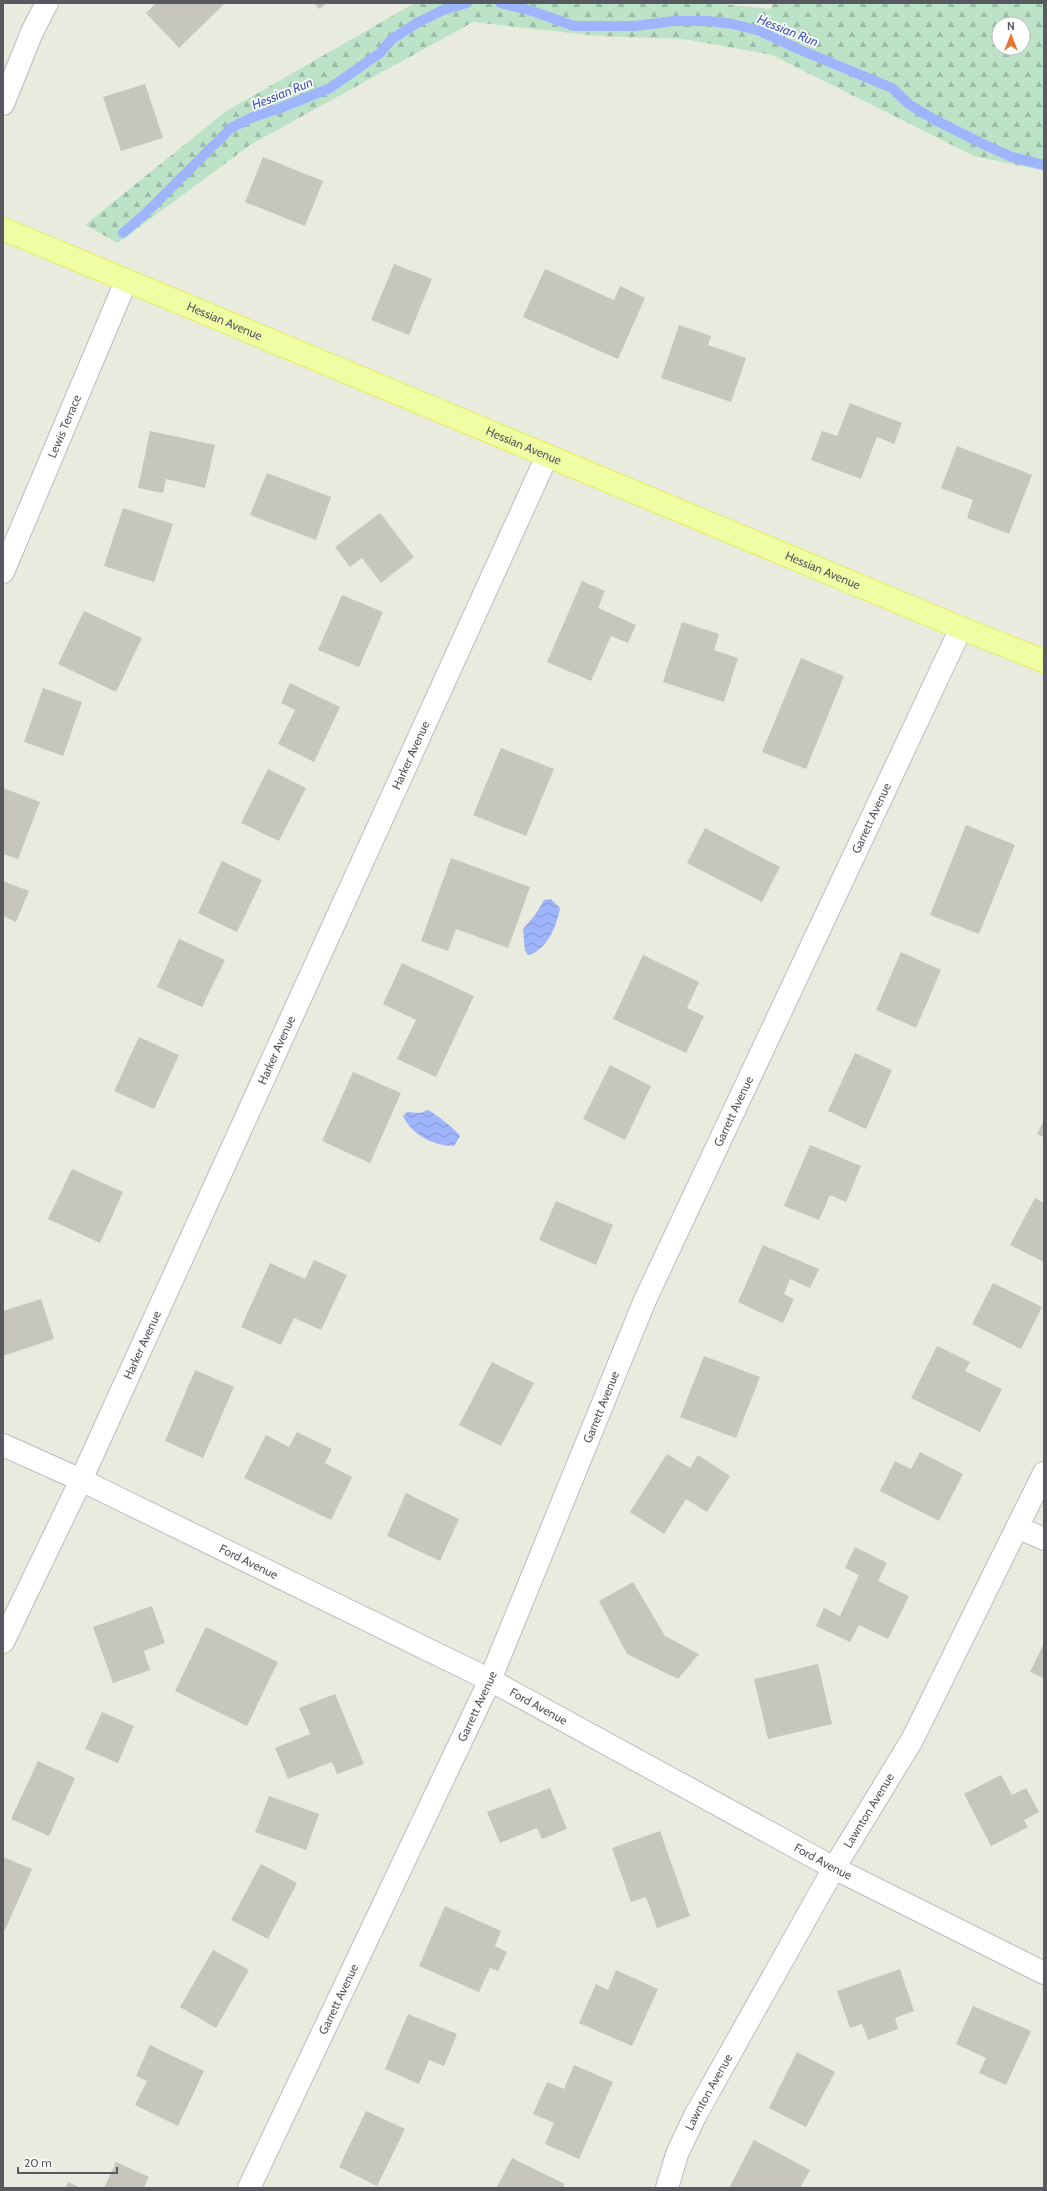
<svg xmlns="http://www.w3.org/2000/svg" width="1047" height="2191" font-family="Cabin,sans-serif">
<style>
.forest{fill:url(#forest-firs);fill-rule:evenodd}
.water{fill:url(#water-waves)}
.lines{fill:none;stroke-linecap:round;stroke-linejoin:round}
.stream{stroke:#9eb5fd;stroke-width:10}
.building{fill:#c6c6bc}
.minor-casing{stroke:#babbc1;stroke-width:24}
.major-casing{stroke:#e7ed57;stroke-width:24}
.minor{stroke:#fff;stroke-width:22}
.major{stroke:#effda3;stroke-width:22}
.labels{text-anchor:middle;stroke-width:3.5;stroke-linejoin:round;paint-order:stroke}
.street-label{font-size:12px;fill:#585960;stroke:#fff}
.water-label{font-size:13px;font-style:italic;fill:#4257bf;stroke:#fff}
</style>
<defs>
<pattern id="forest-firs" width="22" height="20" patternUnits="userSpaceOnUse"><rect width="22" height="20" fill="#bce3c8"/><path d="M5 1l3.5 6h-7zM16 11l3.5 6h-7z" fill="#9cbba6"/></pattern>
<pattern id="water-waves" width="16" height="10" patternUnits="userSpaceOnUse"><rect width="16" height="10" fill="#9eb5fd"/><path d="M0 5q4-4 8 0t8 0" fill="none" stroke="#8496d0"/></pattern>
</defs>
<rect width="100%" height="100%" fill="#eaebdf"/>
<path class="forest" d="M419 3H713L770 9 774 3H1044V171L974 156 772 55 683 39 599 36 473 22 250 145 118 243 85 225 225 112 411 5ZM999 24H1023V48H999Z"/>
<path class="water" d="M551 899 560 908C557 925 547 951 528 955L525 951 523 929 535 915 544 900Z
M428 1110C433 1112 458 1131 460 1136L454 1146C434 1146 412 1135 403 1116L407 1112 420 1113Z"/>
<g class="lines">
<path class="stream" d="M500 3 532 11 574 26H635L674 21H709L733 24 760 31 798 49 892 88 910 105 935 120 985 145 1012 157 1044 165
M123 233 145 214 231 128 253 117 278 109 330 88 380 53 392 39 417 23 443 10 467 3"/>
</g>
<path class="building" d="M156 3H221L223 5 179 48 146 13Z
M314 3H327L319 9Z
M145 84 163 138 121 151 103 97Z
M263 157 323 181 305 226 245 202Z
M394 264 432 279 409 335 371 320Z
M545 269 614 300 620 286 645 298 618 359 523 317Z
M679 325 711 336 708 345 746 358 731 402 661 378Z
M850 403 902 423 894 444 877 437 861 479 811 460 822 431 837 436Z
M150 431 215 445 205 488 166 479 163 493 138 488Z
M957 446 1032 475 1009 534 967 518 973 500 941 488Z
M267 473 331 497 316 540 250 515Z
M123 508 173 524 154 582 104 566Z
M380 513 414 557 381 583 362 558 350 567 335 547Z
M582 581 605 591 598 608 636 625 628 643 611 636 591 681 547 662Z
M342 595 383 612 359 667 318 650Z
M84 611 142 638 116 692 58 664Z
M682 622 719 634 714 650 738 658 724 702 663 682Z
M801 658 844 676 806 769 762 752Z
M290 683 340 707 314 762 278 744 295 710 281 703Z
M43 688 82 702 63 756 24 742Z
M501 748 554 769 526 836 473 815Z
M268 769 306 788 279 841 241 823Z
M3 788 40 802 18 859 3 854Z
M966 825 1015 845 979 934 930 915Z
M705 828 780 867 762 902 687 863Z
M451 858 530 887 508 948 456 929 448 951 421 941Z
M222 861 262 880 237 932 198 913Z
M3 881 29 891 16 922 3 916Z
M179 939 225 960 202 1007 157 987Z
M901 952 941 970 916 1028 876 1010Z
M643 955 699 982 687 1008 704 1016 686 1053 613 1019Z
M402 963 474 996 436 1077 397 1059 416 1020 383 1004Z
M139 1037 179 1055 154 1109 114 1091Z
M855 1053 892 1070 866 1129 828 1111Z
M610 1065 651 1086 625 1140 583 1119Z
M353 1072 401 1093 370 1163 322 1141Z
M1044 1120V1137L1037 1134Z
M810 1145 861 1166 846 1202 830 1195 819 1220 784 1206Z
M72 1169 123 1192 100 1243 48 1219Z
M1035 1198 1044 1203V1262L1010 1245Z
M556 1201 613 1225 596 1265 539 1240Z
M763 1245 819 1269 810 1288 790 1279 784 1294 794 1299 783 1323 738 1302Z
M314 1260 347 1275 321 1330 294 1318 281 1345 241 1327 270 1263 305 1279Z
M993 1283 1042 1307 1021 1349 972 1324Z
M41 1299 54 1339 3 1356V1311Z
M937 1346 970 1362 965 1371 1002 1389 980 1432 911 1398Z
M704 1356 760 1377 736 1438 680 1417Z
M492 1362 534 1383 501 1446 459 1425Z
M195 1370 234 1387 203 1458 165 1441Z
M297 1432 332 1449 325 1463 352 1477 331 1520 244 1478 266 1435 289 1447Z
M920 1452 963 1474 939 1521 880 1491 895 1461 911 1469Z
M667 1454 690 1468 698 1455 730 1476 707 1512 686 1499 664 1534 630 1512Z
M406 1493 459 1519 440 1561 387 1536Z
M855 1547 887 1563 878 1581 909 1596 888 1639 859 1625 850 1642 816 1626 824 1608 840 1616 859 1575 845 1568Z
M633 1582 665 1636 699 1654 678 1679 627 1654 599 1601Z
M152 1606 165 1643 144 1651 150 1670 113 1683 93 1627Z
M206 1627 278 1662 247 1726 175 1691Z
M1044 1643V1678L1030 1672Z
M818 1664 832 1724 768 1739 754 1679Z
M335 1694 364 1764 337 1774 332 1762 288 1779 275 1748 310 1734 299 1708Z
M102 1712 134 1726 118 1763 85 1749Z
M38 1761 75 1778 49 1836 11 1819Z
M1001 1775 1012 1795 1026 1788 1039 1812 1024 1820 1028 1827 991 1846 964 1794Z
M550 1788 567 1829 542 1839 537 1828 500 1843 487 1812Z
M269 1796 319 1814 306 1850 255 1832Z
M660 1831 690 1916 657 1928 646 1897 631 1902 612 1848Z
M3 1857 32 1869 5 1930 3 1929Z
M261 1864 297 1883 268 1939 231 1920Z
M445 1906 501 1931 495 1946 507 1952 498 1971 490 1968 479 1992 419 1966Z
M213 1950 249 1970 216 2028 180 2007Z
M900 1969 914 2011 895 2018 898 2029 868 2040 862 2024 850 2028 837 1991Z
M616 1970 658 1989 632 2046 579 2023 596 1984 608 1990Z
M973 2006 1031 2031 1006 2085 979 2073 986 2058 956 2044Z
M408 2014 457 2034 444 2066 429 2060 419 2084 385 2069Z
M150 2045 204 2071 178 2126 135 2105 147 2081 136 2076Z
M797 2052 835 2072 806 2127 769 2108Z
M574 2065 613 2082 579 2159 545 2144 554 2123 533 2114 547 2082 564 2089Z
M366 2111 405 2129 377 2186 339 2167Z
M754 2140 810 2170 800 2188H729Z
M512 2158 565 2184 563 2188 497 2187Z
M116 2162 149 2177 144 2188H104Z
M68 2182 81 2188H65Z"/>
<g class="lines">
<g class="minor-casing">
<g id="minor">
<path d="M3 104 32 32 47 3"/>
<path id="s1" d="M3 572 126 281"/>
<path id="s2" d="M3 1445 81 1480 490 1680 834 1868 1044 1973"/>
<path d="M1017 1527 1044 1539"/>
<path id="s3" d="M3 1642 81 1480 547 456"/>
<path id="s4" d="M249 2188 490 1680 645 1300 961 628"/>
<path id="s5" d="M667 2188 677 2154 695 2116 834 1868 912 1740 1044 1473"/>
</g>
</g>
<g class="major-casing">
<g id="major">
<path id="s6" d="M3 229 961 628 1044 661"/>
</g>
</g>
<use href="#minor" class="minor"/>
<use href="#major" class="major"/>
</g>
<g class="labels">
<g class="street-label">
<text dy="4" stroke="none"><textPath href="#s6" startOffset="240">Hessian Avenue</textPath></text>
<text dy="4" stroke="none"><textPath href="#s1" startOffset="158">Lewis Terrace</textPath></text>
<text dy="4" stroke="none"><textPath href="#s6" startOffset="564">Hessian Avenue</textPath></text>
<text dy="4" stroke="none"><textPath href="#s6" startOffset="888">Hessian Avenue</textPath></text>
<text dy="4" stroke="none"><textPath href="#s3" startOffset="976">Harker Avenue</textPath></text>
<text dy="4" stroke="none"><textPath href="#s4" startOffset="1505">Garrett Avenue</textPath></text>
<text dy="4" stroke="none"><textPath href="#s3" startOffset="652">Harker Avenue</textPath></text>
<text dy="4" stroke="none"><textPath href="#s4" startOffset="1181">Garrett Avenue</textPath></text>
<text dy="4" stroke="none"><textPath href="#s3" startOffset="328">Harker Avenue</textPath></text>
<text dy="4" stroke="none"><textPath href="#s4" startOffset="857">Garrett Avenue</textPath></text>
<text dy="4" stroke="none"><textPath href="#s2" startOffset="272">Ford Avenue</textPath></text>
<text dy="4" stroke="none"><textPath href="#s4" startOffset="533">Garrett Avenue</textPath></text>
<text dy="4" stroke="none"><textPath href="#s2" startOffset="596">Ford Avenue</textPath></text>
<text dy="4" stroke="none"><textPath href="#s5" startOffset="429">Lawnton Avenue</textPath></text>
<text dy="4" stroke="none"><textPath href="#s2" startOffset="920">Ford Avenue</textPath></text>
<text dy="4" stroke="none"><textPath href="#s4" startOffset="209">Garrett Avenue</textPath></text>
<text dy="4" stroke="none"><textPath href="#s5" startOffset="105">Lawnton Avenue</textPath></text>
</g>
<g class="water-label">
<text transform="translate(788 30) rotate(22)" y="5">Hessian Run</text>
<text transform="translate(282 93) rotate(-22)" y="5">Hessian Run</text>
</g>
</g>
<rect width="1047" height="2191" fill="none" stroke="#585960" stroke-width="8"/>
<g transform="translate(1011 36)"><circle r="19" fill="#ffffff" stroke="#bcbdbf"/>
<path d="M0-3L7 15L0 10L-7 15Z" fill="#e4762d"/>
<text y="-6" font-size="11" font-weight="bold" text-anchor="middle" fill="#585960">N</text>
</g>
<path d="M18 2167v6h99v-6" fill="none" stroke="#585960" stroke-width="2"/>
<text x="24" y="2167" font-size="12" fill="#585960" stroke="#ffffff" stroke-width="3" paint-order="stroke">20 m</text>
</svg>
